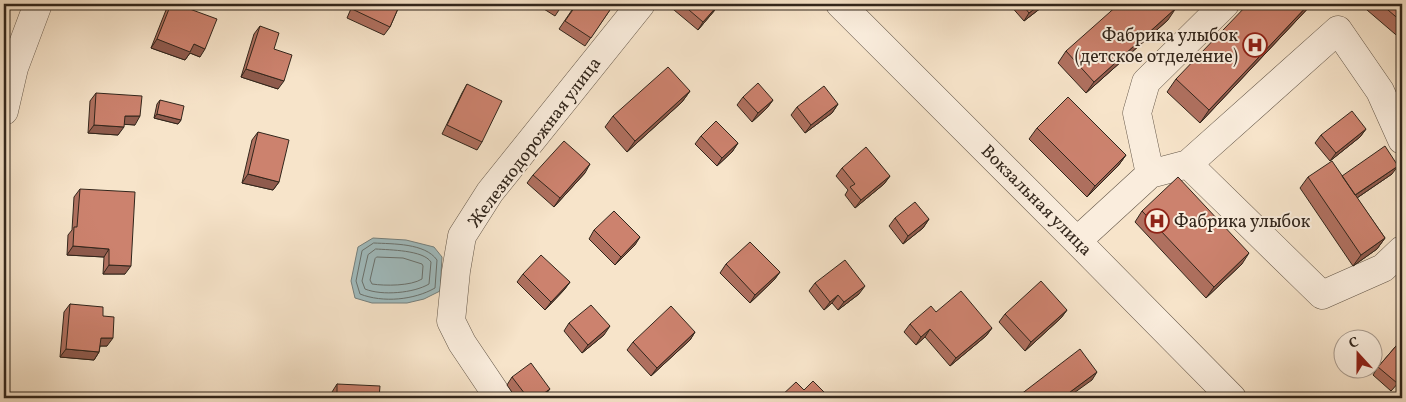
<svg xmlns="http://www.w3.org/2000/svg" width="1406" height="402" font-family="Vollkorn,serif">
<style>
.water{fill:#a0bcbf;stroke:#74807e}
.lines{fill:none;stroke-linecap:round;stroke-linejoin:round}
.shore{stroke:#69716e;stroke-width:1}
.minor-casing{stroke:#635648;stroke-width:29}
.minor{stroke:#faeddd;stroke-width:28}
.wall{fill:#af705f;stroke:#32261c}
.shaded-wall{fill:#8f5b4d;stroke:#32261c}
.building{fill:#cc826e;stroke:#32261c}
.labels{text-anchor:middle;stroke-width:4;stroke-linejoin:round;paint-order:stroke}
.poi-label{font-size:18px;fill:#32261c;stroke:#faeddd;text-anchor:end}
.street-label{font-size:18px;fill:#32261c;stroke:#faeddd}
</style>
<rect width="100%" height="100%" fill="#f7e4ca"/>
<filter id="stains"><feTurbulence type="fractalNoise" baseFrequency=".004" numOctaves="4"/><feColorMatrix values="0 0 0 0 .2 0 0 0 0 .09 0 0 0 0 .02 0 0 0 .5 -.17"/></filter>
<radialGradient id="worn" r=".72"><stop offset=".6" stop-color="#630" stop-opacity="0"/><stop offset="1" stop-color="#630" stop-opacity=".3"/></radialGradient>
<path class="water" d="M373 238 406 240 434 247 442 257 440 291 424 299 407 303H372L355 298 351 281 358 247Z"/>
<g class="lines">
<path class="shore" d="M374 243C393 244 425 243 437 260L435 288C414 300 383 303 360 294L356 281 362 251Z
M376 249C390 250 423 250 431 262L429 284C414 293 382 296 365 289L362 281 368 255Z
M377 257 403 258 422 264 423 266 422 279C411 286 385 286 372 284L370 280 375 259Z"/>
<g class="minor-casing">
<path id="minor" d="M840 4 1077 241 1232 398
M4 111 14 68 38 4
M1188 164 1322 295 1383 268 1402 250
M1150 174 1137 113 1146 82 1225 4
M1077 241 1150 174 1188 164 1338 30 1380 91 1402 140
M499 398 462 343 451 321 456 271 462 236 490 192 641 4"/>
</g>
<use href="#minor" class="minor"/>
</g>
<path class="wall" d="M171 4H176L200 57 190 53 185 60 151 48 166 10Z
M353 4H400L390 27 384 35 347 18Z
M536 4H563L555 16Z
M576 4H614L585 46 559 29Z
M669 4H720L698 30 668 5Z
M1009 4H1046L1024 21Z
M1312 4 1200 123 1167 92 1176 79Z
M1360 4H1402V40Z
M1168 20 1086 93 1058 63 1066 51Z
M260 26 278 89 241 77 254 34Z
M467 84 482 142 477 150 442 134 462 93Z
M690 91 682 102 627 152 605 127 613 116Z
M96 93 135 125 124 124 118 135 88 133 90 101Z
M743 97 773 100 767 108 752 122 737 105Z
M160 100 181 120 178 124 154 118 157 104Z
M838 104 832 113 805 133 791 115 797 107Z
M1037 128 1126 155 1118 166 1087 197 1029 139Z
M1366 129 1360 137 1330 161 1315 143 1321 135Z
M258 132 279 182 273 190 242 183 252 140Z
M701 136 738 143 732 152 717 166 695 144Z
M842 168 890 176 884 184 855 208 845 195 848 190 836 176Z
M585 173 554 207 527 183 533 175Z
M1392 174 1357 198 1385 238 1377 249 1353 266 1300 188 1308 177Z
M80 189 125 274H103L104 257 67 255 68 235 72 230 74 197Z
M1142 211 1242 264 1206 298 1135 222Z
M895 218 929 219 923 228 903 244 889 226Z
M594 230 635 245 615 265 589 239Z
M726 264 780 272 774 280 750 303 720 273Z
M523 274 570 282 564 290 545 310 517 282Z
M815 283 859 294 838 310 832 303 824 310 809 291Z
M70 304 103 316 107 346H100L99 352 94 360 60 357 64 312Z
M1067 310 1061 318 1025 351 999 322 1005 314Z
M936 312 992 328 986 336 950 366 925 337 916 345 904 332 910 324Z
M569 323 604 335 582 353 564 331Z
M695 332 690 340 651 376 627 350 633 342Z
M1402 339V383L1400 381 1391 391 1373 375 1378 367Z
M512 377 550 389 542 398H516L507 385Z
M337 384 379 398H331L332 392Z"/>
<path class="shaded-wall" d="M719 4H720L698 30 703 22Z
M1041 4H1046L1024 21 1029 13Z
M1309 4H1312L1200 123 1209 110Z
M1176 8 1168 20 1086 93 1094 82Z
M157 39 194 44 205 49 200 57 190 53 185 60 151 48Z
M246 69 284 81 278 89 241 77Z
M690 91 682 102 627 152 635 141Z
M773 100 767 108 752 122 758 113Z
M838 104 832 113 805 133 811 125Z
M157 114 181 120 178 124 154 118Z
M125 116H140L135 125 119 124Z
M94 125 124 127 118 135 88 133Z
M1366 129 1360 137 1330 161 1336 153Z
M738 143 732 152 717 166 722 158Z
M1126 155 1118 166 1087 197 1095 186Z
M590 164 585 173 554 207 560 198Z
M1398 166 1392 174 1348 204 1354 196Z
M248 174 279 182 273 190 242 183Z
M890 176 884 184 855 208 861 200Z
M929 219 923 228 903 244 908 236Z
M640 237 635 245 615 265 621 257Z
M1385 238 1377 249 1353 266 1361 255Z
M73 246 109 249 104 257 67 255Z
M1249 253 1242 264 1206 298 1214 287Z
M109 265 131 266 125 274H103Z
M780 272 774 280 750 303 755 295Z
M570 282 564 290 545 310 551 302Z
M865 286 859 294 838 310 844 302Z
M838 295 832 303 824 310 830 302Z
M1067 310 1061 318 1025 351 1031 342Z
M610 326 604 335 582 353 588 345Z
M992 328 986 336 950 366 956 358Z
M930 329 925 337 916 345 921 337Z
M695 332 690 340 651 376 657 368Z
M101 338H113L107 346H95Z
M66 349 99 352 94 360 60 357Z
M1097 372 1092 380 1067 398H1062Z
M550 389 542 398H537Z"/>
<path class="building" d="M171 4H176L217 19 205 49 194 44 190 52 157 39Z
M355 4H400L390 27 352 9Z
M555 4H563L561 8Z
M577 4H614L591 38 565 21Z
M682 4H719L703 22Z
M1022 4H1041L1029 13Z
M1119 4H1172L1176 8 1094 82 1066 51Z
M1248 4H1309L1209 110 1176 79Z
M1381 4H1402V22Z
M260 26 279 33 274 49 292 55 284 81 246 69Z
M668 67 690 91 635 141 613 116Z
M758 83 773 100 758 113 743 97Z
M467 84 502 101 482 142 447 125Z
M824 86 838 104 811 125 797 107Z
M96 93 142 96 140 116H125L124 127 94 125Z
M1068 97 1126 155 1095 186 1037 128Z
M160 100 184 106 181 120 157 114Z
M1352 111 1366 129 1336 153 1321 135Z
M716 121 738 143 722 158 701 136Z
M258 132 289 140 279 182 248 174Z
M564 141 590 164 560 198 533 175Z
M1385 146 1398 166 1355 195 1342 176Z
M866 147 890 176 861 200 850 187 855 184 842 168Z
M1332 161 1385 238 1361 255 1308 177Z
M1178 177 1249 253 1214 287 1142 211Z
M80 189 135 192 131 266 109 265V249L73 246 74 227H77Z
M915 202 929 219 908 236 895 218Z
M614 211 640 237 621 257 594 230Z
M750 242 780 272 755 295 726 264Z
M541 255 570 282 551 302 523 274Z
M845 260 865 286 844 302 838 295 830 302 815 283Z
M1041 281 1067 310 1031 342 1005 314Z
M961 291 992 328 956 358 930 329 921 337 910 324 931 306 936 312Z
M70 304 103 307V316L114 317 113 338H101L99 352 66 349Z
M591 305 610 326 588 345 569 323Z
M671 306 695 332 657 368 633 342Z
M1402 339V376L1397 383 1378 367Z
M1080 349 1097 372 1062 398H1016Z
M531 363 550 389 537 398H528L512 377Z
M813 381 830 398H779L796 382 804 390Z
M337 384 380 386 379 398H337Z"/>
<defs>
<g id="hospital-ring" transform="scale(1.25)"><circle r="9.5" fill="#faeddd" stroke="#8f2418" stroke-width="1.5"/><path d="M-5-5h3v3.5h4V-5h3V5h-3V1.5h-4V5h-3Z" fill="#8f2418"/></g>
</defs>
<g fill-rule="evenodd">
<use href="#hospital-ring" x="1255" y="45"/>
<use href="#hospital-ring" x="1157" y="221"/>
</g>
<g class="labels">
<g class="poi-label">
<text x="1238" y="41">Фабрика улыбок<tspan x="1238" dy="21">(детское отделение)</tspan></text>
<text x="1174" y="227" text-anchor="start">Фабрика улыбок</text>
</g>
<g class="street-label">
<text transform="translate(534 142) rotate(-53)" y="6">Железнодорожная улица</text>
<text transform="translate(1037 200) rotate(45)" y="6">Вокзальная улица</text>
</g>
</g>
<rect width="1406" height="402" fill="none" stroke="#f7e4ca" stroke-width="20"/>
<rect x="5" y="5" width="1396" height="392" fill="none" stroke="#32261c" stroke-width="2.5"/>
<rect x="10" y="10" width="1386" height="382" fill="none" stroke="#32261c"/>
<g transform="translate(1358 354) rotate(339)"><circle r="24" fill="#faeddd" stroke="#aa9d90"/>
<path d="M0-4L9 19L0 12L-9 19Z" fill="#8f2418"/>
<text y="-8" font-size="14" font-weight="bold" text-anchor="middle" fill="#32261c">С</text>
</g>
<rect width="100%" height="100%" filter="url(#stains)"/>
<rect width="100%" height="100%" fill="url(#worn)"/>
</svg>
